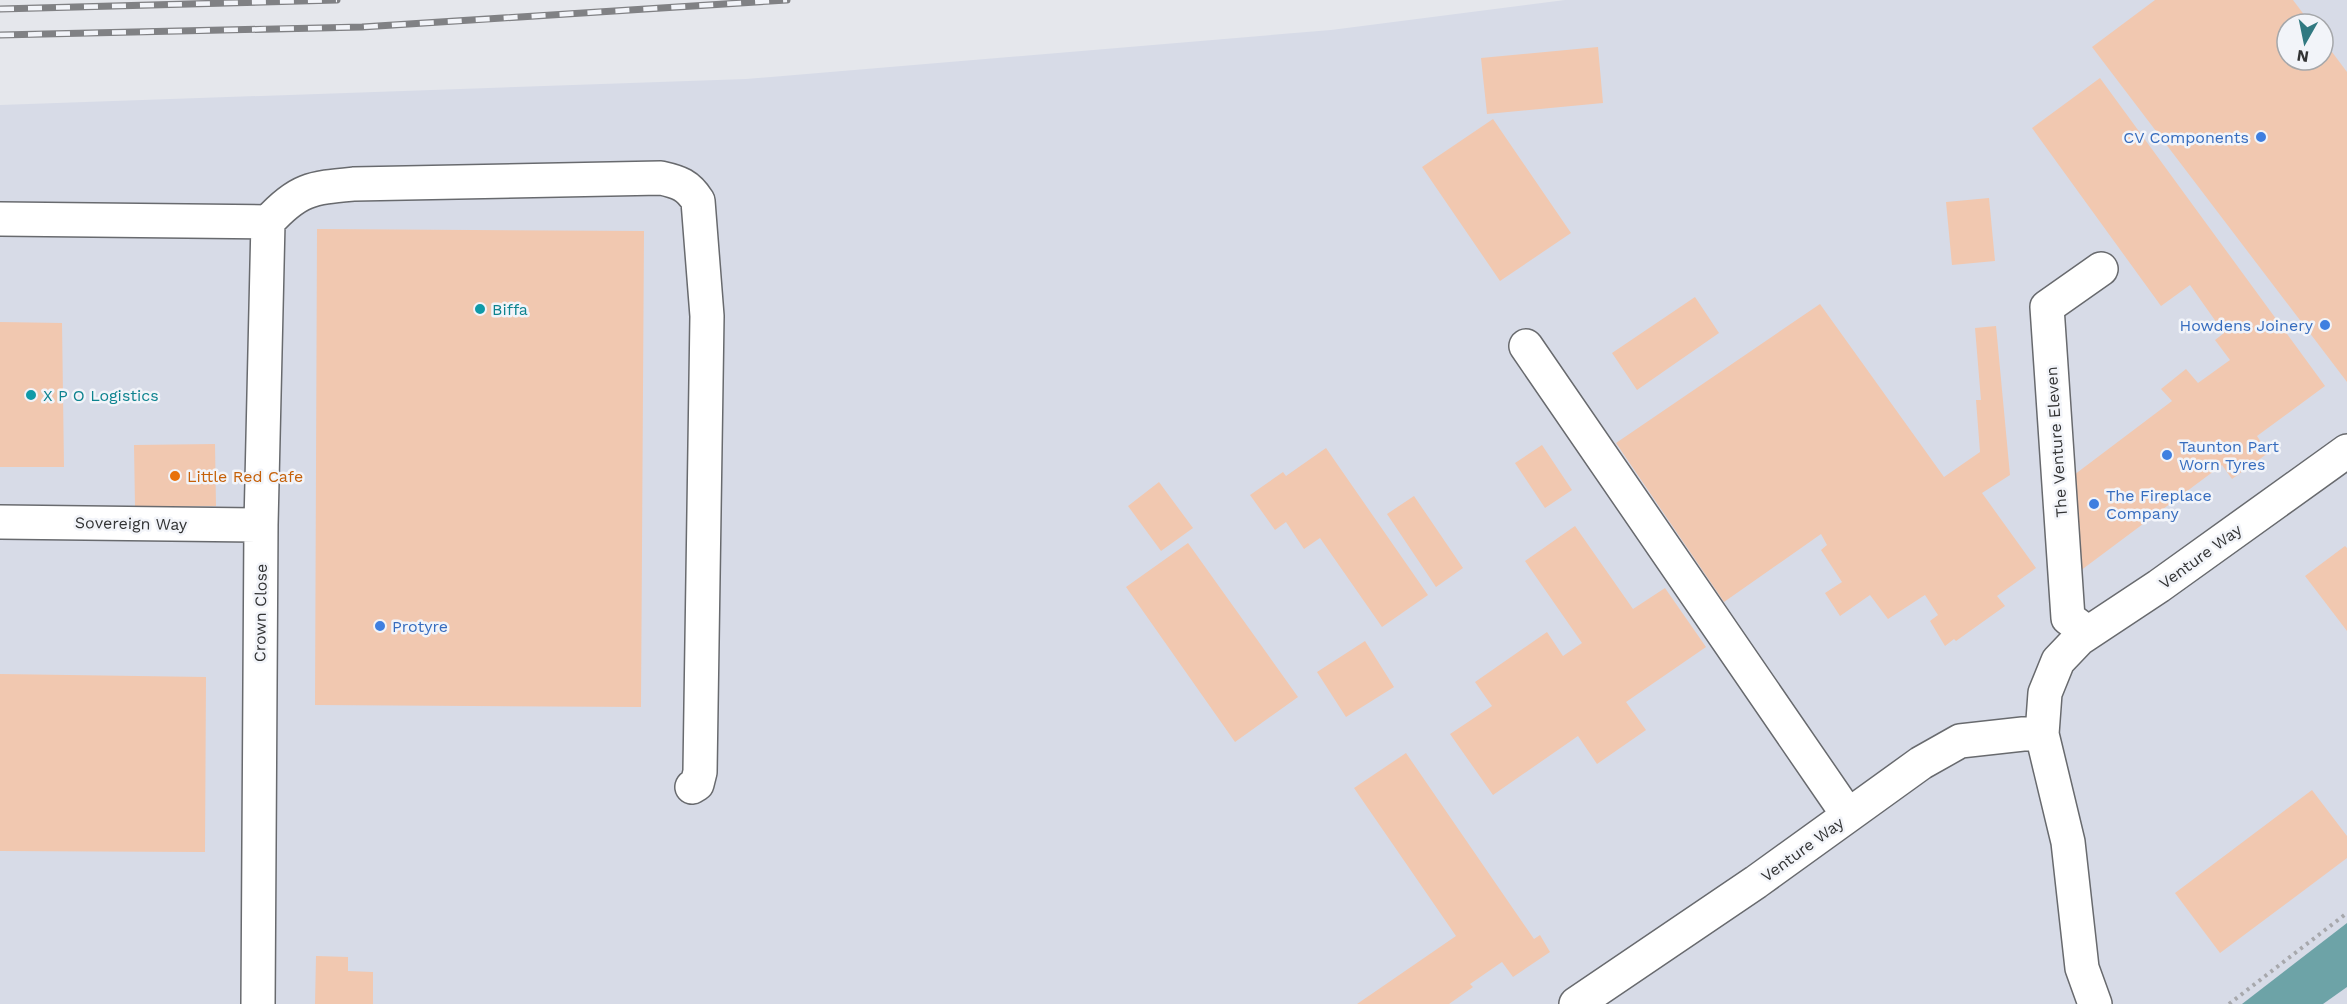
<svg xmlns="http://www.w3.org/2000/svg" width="2347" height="1004" font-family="'Work Sans',sans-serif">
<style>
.built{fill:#d7dbe7;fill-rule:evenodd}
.water{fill:#6da3a7}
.building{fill:#f1c8b0}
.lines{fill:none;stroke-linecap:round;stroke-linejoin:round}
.minor-casing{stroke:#686a6e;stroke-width:36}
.path{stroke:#a7a8ac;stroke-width:4;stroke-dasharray:3 4.5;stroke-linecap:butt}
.minor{stroke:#fff;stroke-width:33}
.rail-casing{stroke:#808184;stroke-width:7}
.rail{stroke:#f2f4f9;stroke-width:4.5;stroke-dasharray:14;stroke-linecap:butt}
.shop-dot{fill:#3f7fe0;stroke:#f2f4f9;stroke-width:2}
.culture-dot{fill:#0f9aa8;stroke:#f2f4f9;stroke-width:2}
.food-dot{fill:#e8710a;stroke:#f2f4f9;stroke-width:2}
.labels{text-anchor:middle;stroke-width:5;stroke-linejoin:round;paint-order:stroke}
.shop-label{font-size:16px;fill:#366cbe;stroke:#f2f4f9;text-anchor:start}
.culture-label{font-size:16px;fill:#0d838f;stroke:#f2f4f9;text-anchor:start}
.street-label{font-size:16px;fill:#323334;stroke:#f2f4f9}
.food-label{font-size:16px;fill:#c56008;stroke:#f2f4f9;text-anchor:start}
</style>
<rect width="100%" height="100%" fill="#e5e7ec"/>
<path class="built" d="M1565 0H2347V1004H0V105L746 79 1331 30ZM2287 24H2323V60H2287Z"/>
<path class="water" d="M2347 923V987L2323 1004H2242Z"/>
<path class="building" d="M2155 0H2293L2311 24H2287V60H2323V40L2347 72V382L2092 47Z
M1598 47 1603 103 1487 114 1481 58Z
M2100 78 2325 386 2257 436 2268 453 2232 479 2222 465 2076 574 2066 481 2172 401 2161 389 2186 369 2198 383 2230 360 2215 340 2224 333 2190 285 2161 306 2032 128Z
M1493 119 1571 233 1500 281 1422 167Z
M1989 198 1995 261 1952 265 1946 202Z
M317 229 644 231 641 707 315 705Z
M1695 297 1719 333 1637 390 1612 353Z
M1820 304 1944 477 1980 452 1976 400H1981L1975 328 1996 326 2010 475 1982 493 2036 568 1997 596 2005 606 1956 641 1954 639 1945 646 1930 621 1938 615 1925 595 1888 619 1870 595 1840 616 1825 593 1842 582 1821 550 1827 545 1821 534 1724 602 1616 443Z
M0 322 62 323 64 467H0Z
M215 444 216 506 135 507 134 445Z
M1542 445 1572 490 1545 508 1515 463Z
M1326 448 1428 595 1382 627 1320 538 1304 549 1286 522 1275 530 1250 495 1283 472 1286 476Z
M1159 482 1193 528 1161 551 1128 506Z
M1414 496 1463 568 1436 587 1387 514Z
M1575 526 1633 609 1665 588 1706 647 1626 702 1646 730 1597 764 1578 736 1493 795 1450 734 1492 706 1475 682 1547 632 1563 656 1582 643 1525 561Z
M1188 543 1298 697 1235 742 1126 587Z
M2345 546 2347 548V631L2305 576Z
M1365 641 1394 687 1346 717 1317 672Z
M0 674 206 677 205 852 0 851Z
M1406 753 1534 939 1540 935 1550 952 1513 977 1502 962 1470 984 1473 987 1449 1004H1357L1456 936 1354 788Z
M2312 790 2347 836V858L2220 953 2175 893Z
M316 956 348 957V971L373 972V1004H315Z"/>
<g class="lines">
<g class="minor-casing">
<path id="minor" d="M0 219 268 222C298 189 311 188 354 184L661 178C679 182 688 185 698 201L707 316 700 772 697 784 692 787
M1526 346 1848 815
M0 522 261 525
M2088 633 2068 618 2047 307 2101 269
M258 1004 261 525 268 222
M1576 1004 1756 882 1921 763 1960 741 2023 734H2042
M2095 1004 2082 968 2068 842 2042 734 2045 693 2058 661 2079 639 2159 586 2347 451"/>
</g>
<path class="path" d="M2229 1004 2347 913"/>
<use href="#minor" class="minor"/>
<g class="rail-casing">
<path id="rail" d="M0 9 337 0
M0 35 362 27 787 0"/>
</g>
<use href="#rail" class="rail"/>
</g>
<g class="shop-dot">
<circle cx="2261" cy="137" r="6"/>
<circle cx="2325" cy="325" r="6"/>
<circle cx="2167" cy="455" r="6"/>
<circle cx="2094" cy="504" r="6"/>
<circle cx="380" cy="626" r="6"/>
</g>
<g class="culture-dot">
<circle cx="480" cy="309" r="6"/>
<circle cx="31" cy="395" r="6"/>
</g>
<circle class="food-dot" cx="175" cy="476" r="6"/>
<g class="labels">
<g class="shop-label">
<text x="2249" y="143" text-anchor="end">CV Components</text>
<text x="2313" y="331" text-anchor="end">Howdens Joinery</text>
<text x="2179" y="452">Taunton Part<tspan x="2179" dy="18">Worn Tyres</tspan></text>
<text x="2106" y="501">The Fireplace<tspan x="2106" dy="18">Company</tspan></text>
<text x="392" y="632">Protyre</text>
</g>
<g class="culture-label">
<text x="492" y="315">Biffa</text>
<text x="43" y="401">X P O Logistics</text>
</g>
<g class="street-label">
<text transform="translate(2056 442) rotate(-94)" y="6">The Venture Eleven</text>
<text transform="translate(131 523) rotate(1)" y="6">Sovereign Way</text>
<text transform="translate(2200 556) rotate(-36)" y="6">Venture Way</text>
<text transform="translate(260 613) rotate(-89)" y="6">Crown Close</text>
<text transform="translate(1802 849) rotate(-36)" y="6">Venture Way</text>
</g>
<g class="food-label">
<text x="187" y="482">Little Red Cafe</text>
</g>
</g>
<g transform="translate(2305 42) rotate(189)"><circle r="28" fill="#f2f4f9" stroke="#a5a7aa" stroke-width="1.5"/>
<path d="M0-4.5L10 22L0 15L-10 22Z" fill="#317981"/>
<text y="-9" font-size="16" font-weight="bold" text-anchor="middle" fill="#323334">N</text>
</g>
</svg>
